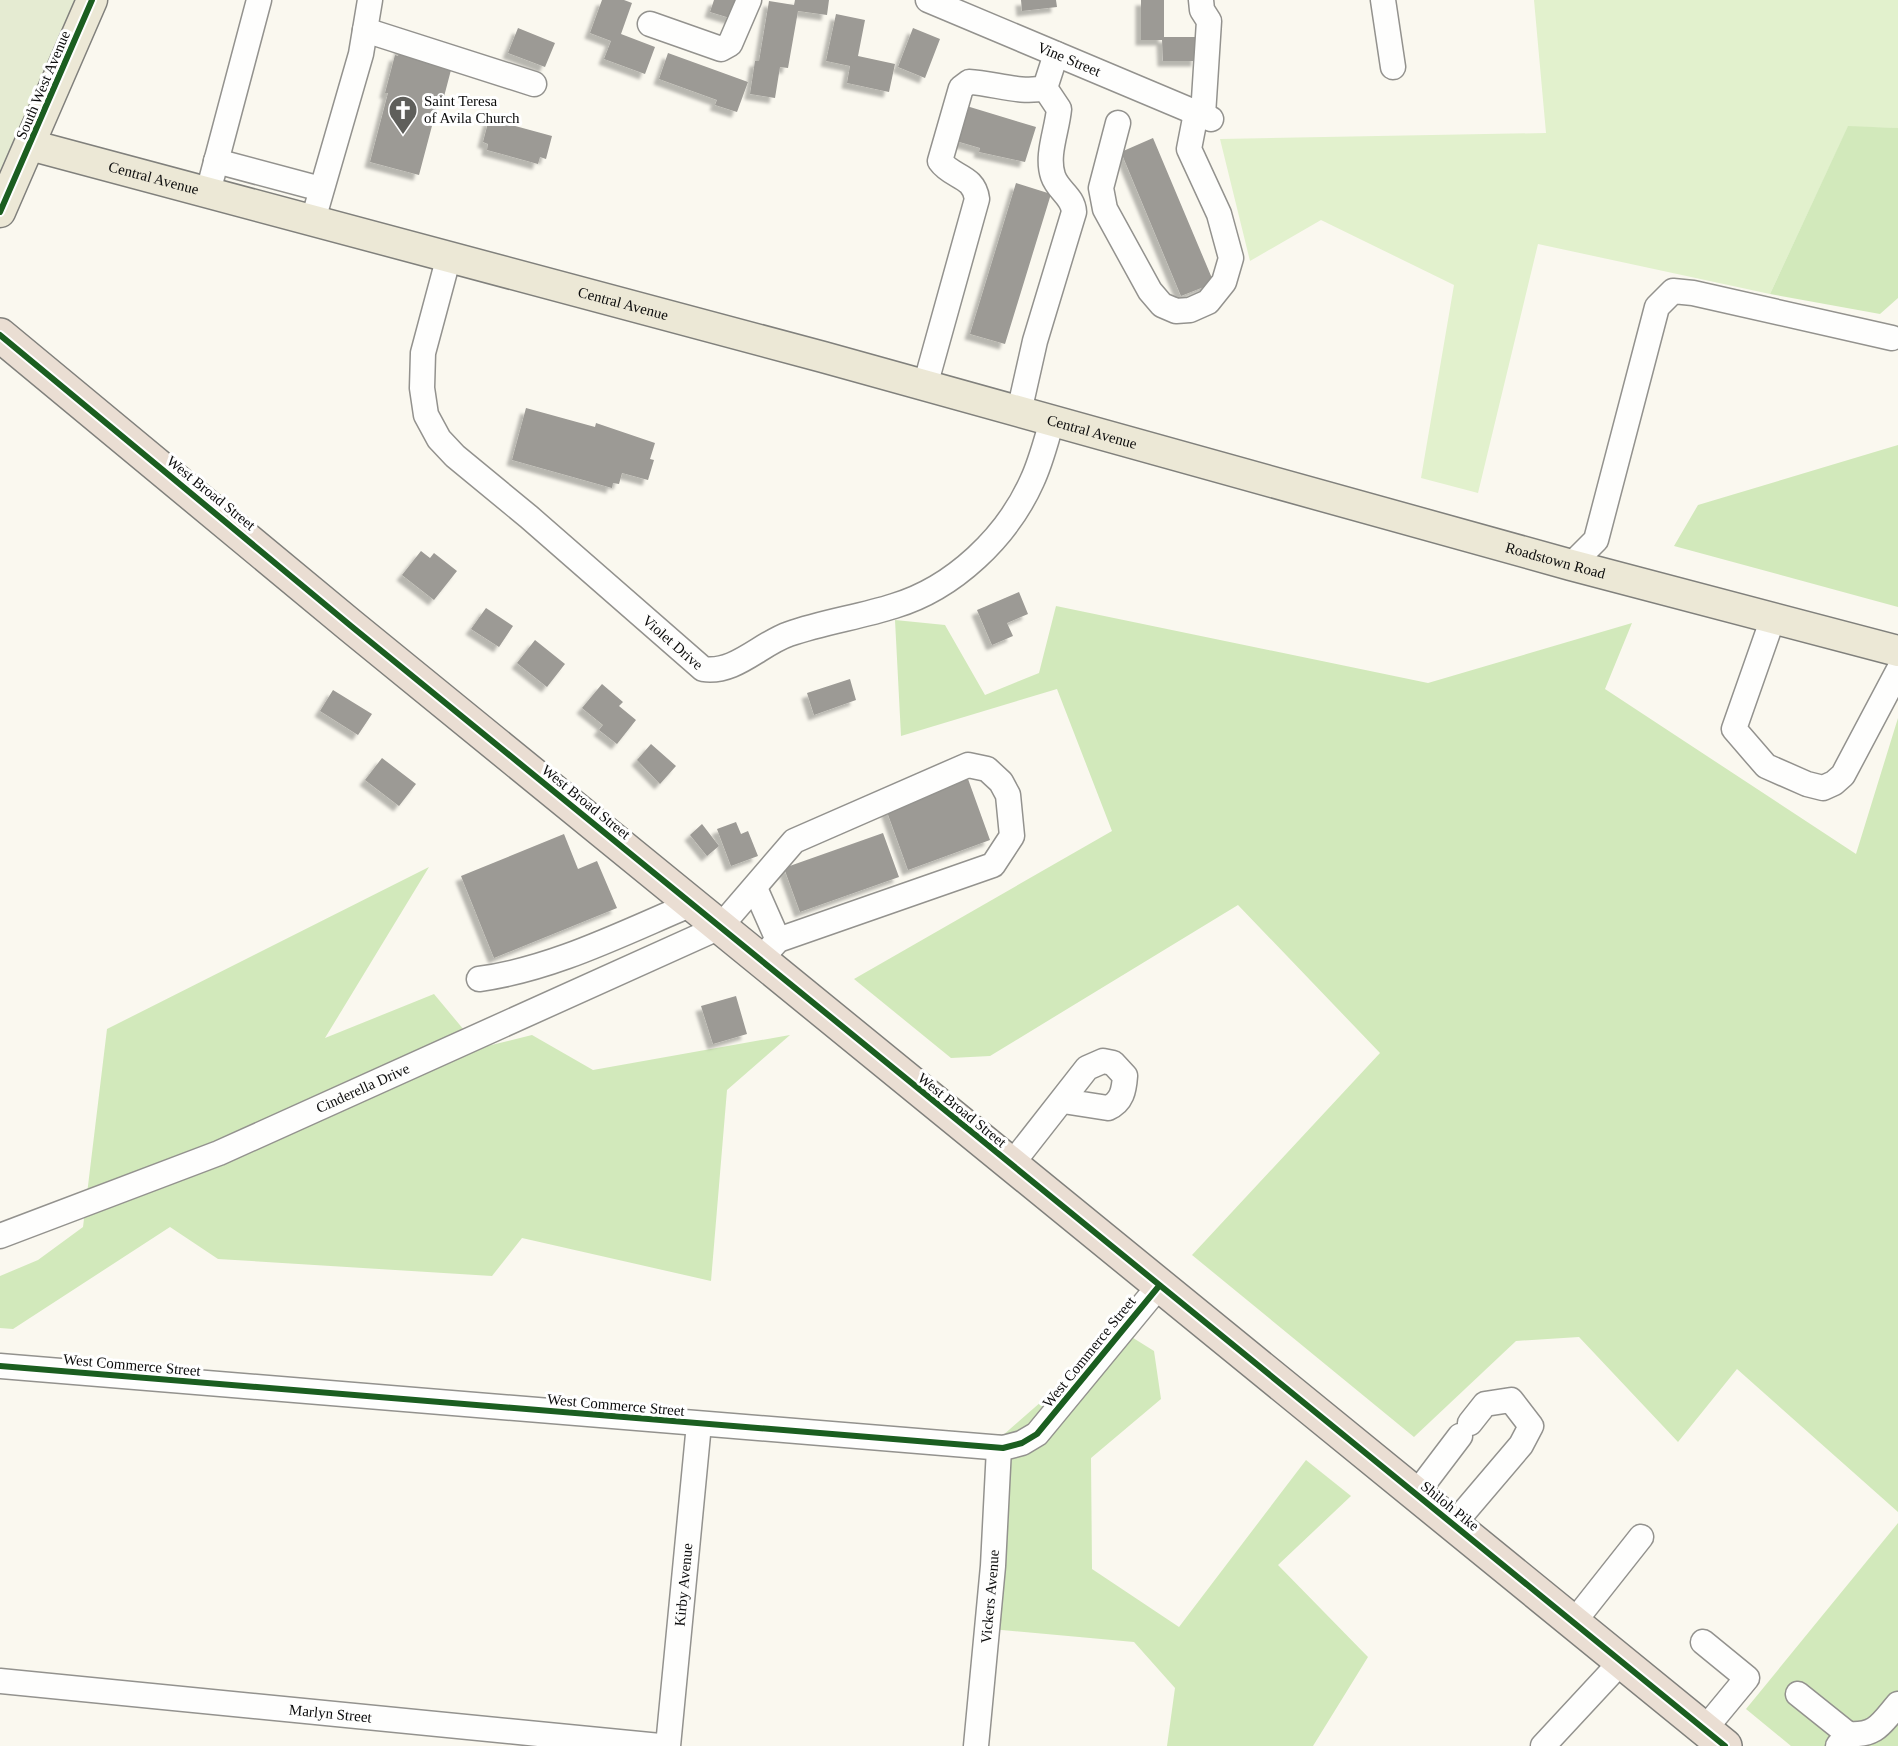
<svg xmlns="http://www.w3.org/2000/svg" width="1898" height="1746" font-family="Georgia,serif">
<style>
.green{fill:#e2f1cd}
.forest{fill:#d2e9bb}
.cemetery{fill:#e5ebd2}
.building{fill:#9c9a95;filter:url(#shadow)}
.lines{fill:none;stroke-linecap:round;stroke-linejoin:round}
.minor-casing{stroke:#93928e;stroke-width:27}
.major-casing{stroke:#80807c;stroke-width:33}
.highway-casing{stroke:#80807c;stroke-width:36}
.minor{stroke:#fefefd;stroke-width:24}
.major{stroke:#ece8d6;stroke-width:30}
.highway{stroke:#eaded3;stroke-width:33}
.cycleway-casing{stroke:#fff;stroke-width:10}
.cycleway{stroke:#1b5e20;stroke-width:6}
.labels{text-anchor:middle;stroke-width:6;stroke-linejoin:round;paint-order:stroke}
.street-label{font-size:15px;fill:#0c0c0c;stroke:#fff}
.poi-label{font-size:15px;fill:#0c0c0c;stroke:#fff;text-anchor:start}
</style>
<defs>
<filter id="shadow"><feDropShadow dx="-5.5" dy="5.5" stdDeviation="1.5" flood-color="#0004"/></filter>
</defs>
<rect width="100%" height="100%" fill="#faf8ef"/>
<path class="green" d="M1534 0H1898V128L1848 127 1770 294 1538 244 1478 493 1421 478 1454 285 1321 220 1250 261 1220 139 1546 133Z"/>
<path class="forest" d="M1848 126 1898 128V298L1880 314 1770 294Z
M1898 445V607L1674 546 1698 505Z
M1056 606 1428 683 1632 623 1605 689 1856 854 1898 718V1512L1737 1369 1678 1442 1579 1337 1516 1341 1414 1437 1192 1255 1380 1053 1238 905 990 1056 951 1058 854 979 1112 831 1057 689 901 736 895 620 945 625 985 695 1039 673Z
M429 867 325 1038 434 994 479 1048 532 1035 593 1070 790 1035 727 1090 711 1281 522 1238 492 1276 218 1259 170 1227 13 1329 0 1328V1276L38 1260 83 1227 107 1029Z
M1122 1331 1154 1351 1161 1399 1091 1458 1092 1569 1179 1627 1306 1460 1351 1496 1278 1565 1368 1657 1313 1746H1167L1175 1688 1134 1642 980 1628 994 1443Z
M1898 1523V1746H1791L1746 1709Z"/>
<path class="cemetery" d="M0 0H92L0 212Z"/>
<path class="building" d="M602 0H624L632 3 621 34 655 47 645 74 604 59 611 41 590 33Z
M714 0H739L733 19 710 12Z
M795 0H829L827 15 798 11 788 68 780 67 775 98 750 94 755 61H759L769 1 794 5Z
M1021 0H1056L1057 7 1022 11Z
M1141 0H1164V37H1197V61H1163L1162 40H1141Z
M836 14 865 20 858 56 895 64 889 92 847 83 850 66 826 61Z
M518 28 555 43 545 67 508 53Z
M913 28 940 39 925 78 898 67Z
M401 45 450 58 447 69 451 70 441 108 437 107 419 175 370 162 388 93H385L395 55 398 56Z
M668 53 748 82 737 112 715 105 717 100 659 79Z
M960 104 1036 127 1025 162 979 152 980 148 949 139Z
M489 119 552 136 546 159 540 157 538 164 487 150 488 144 483 142Z
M1153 138 1214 283 1181 296 1121 152Z
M1016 183 1051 194 1005 344 970 334Z
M526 408 595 427 596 423 655 443 650 459 654 460 648 480 622 473 619 484 613 483 612 488 512 460Z
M421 551 430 558 434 553 457 571 434 600 402 575Z
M1019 592 1028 614 1007 623 1013 636 992 645 977 610Z
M486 608 513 626 499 647 471 629Z
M535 640 565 664 547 687 517 663Z
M850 679 856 700 814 715 807 693Z
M602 684 623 702 619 706 636 720 617 744 599 730 603 725 582 708Z
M333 690 372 714 358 735 320 711Z
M651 744 676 766 660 784 637 760Z
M382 758 416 784 399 806 365 780Z
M968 779 990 840 908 870 886 809Z
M736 822 741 834 748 831 758 856 731 866 717 829Z
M702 824 719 846 707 856 690 835Z
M883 833 899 877 800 912 784 868Z
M564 834 578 869 597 861 617 908 494 958 461 876Z
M736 996 747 1034 713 1044 701 1006Z"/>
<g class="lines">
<g class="minor-casing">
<g id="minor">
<path id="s1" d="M928 0 1211 119"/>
<path d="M1201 0 1202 10 1209 21 1203 115"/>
<path d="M1383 0 1393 67"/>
<path d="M650 24 721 49 730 44 749 0"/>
<path d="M365 30 534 84"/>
<path d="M1118 123 1101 188 1105 209 1150 291 1162 305 1176 311 1190 310 1208 302 1224 282 1231 258 1219 214 1189 149 1196 113"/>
<path d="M216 161 321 189"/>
<path d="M208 192 259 0"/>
<path d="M313 220 361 54 370 0"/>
<path id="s2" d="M449 256 423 353 422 388 426 415 439 439 455 456 529 517 703 669C735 674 760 644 789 634 823 622 860 617 894 606 954 588 1007 537 1032 481 1041 462 1046 441 1052 421"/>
<path d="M925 386 977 199C974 175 952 178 940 161L961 88 969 82C994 83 1020 94 1045 88"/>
<path d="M1019 412 1035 341 1074 212C1073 196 1058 191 1053 176 1046 155 1057 131 1059 109L1045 88 1056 54"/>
<path d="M1571 565 1596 540 1657 307 1673 291 1693 293 1892 338"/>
<path d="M1773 618 1734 729 1766 766 1807 784 1823 788 1834 783 1843 775 1898 671"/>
<path d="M755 888 778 940"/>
<path d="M479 979C553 969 623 933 692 904"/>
<path d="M1011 1165 1087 1068 1103 1061 1113 1063 1125 1076C1124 1090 1122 1102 1108 1108L1063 1101"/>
<path id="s3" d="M0 1236 219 1153 720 927 794 841 968 765 987 769 1001 782 1008 795 1012 836 993 865 778 940 760 960"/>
<path d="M0 1366 1003 1448 1022 1443 1037 1434 1159 1286"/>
<path d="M1416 1494 1460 1436"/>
<path d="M1453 1525 1521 1445 1531 1426 1511 1400 1485 1404 1470 1423"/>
<path d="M1573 1623 1641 1537"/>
<path d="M1703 1642 1747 1678 1704 1730"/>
<path id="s4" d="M0 1681 660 1746"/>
<path d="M1798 1694 1848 1734"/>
<path id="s5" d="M668 1746 699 1424"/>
<path id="s6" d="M976 1746 993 1566 999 1448"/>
<path d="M1543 1746 1621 1662"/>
<path d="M1838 1746 1848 1734C1876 1736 1881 1724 1898 1704"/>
</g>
</g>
<g class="major-casing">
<g id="major">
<path id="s7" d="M30 145 823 357 1571 565 1898 651"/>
<path d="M0 212 92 0"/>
</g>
</g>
<g class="highway-casing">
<path id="highway" d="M0 335 351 626 1725 1746"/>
</g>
<use href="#minor" class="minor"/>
<use href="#major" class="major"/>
<use href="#highway" class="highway"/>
<g class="cycleway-casing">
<path id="cycleway" d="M0 212 92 0
M0 335 351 626 1725 1746
M0 1366 1003 1448 1022 1443 1037 1434 1159 1286"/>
</g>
<use href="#cycleway" class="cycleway"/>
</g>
<defs>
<g id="church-pin" transform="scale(1.5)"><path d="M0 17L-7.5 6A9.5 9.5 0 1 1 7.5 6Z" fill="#5f5f5b" stroke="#fff"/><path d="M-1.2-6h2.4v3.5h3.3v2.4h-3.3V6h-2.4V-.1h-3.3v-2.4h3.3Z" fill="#fff"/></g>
</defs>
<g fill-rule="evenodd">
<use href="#church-pin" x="403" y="110"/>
</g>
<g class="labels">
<g class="street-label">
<text dy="5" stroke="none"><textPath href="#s1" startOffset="153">Vine Street</textPath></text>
<text transform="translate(43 85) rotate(-67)" y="5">South West Avenue</text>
<text dy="5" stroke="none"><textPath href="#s7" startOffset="128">Central Avenue</textPath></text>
<text dy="5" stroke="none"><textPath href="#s7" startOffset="614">Central Avenue</textPath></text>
<text dy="5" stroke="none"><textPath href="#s7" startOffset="1100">Central Avenue</textPath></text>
<text transform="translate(211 493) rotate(39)" y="5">West Broad Street</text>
<text dy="5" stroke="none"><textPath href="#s7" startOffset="1581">Roadstown Road</textPath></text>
<text dy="5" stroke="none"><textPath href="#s2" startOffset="500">Violet Drive</textPath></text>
<text transform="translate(586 802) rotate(39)" y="5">West Broad Street</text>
<text dy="5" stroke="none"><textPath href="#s3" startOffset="392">Cinderella Drive</textPath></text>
<text transform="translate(962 1110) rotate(39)" y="5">West Broad Street</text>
<text transform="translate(1089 1352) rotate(-51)" y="5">West Commerce Street</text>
<text transform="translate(132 1365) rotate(5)" y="5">West Commerce Street</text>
<text transform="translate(616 1405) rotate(5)" y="5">West Commerce Street</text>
<text transform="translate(1450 1506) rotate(39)" y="5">Shiloh Pike</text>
<text dy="5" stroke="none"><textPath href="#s5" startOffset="162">Kirby Avenue</textPath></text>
<text dy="5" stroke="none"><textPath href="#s6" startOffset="150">Vickers Avenue</textPath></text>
<text dy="5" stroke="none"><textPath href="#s4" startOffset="332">Marlyn Street</textPath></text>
</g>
<g class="poi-label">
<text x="424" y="106">Saint Teresa<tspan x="424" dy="17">of Avila Church</tspan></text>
</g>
</g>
</svg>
